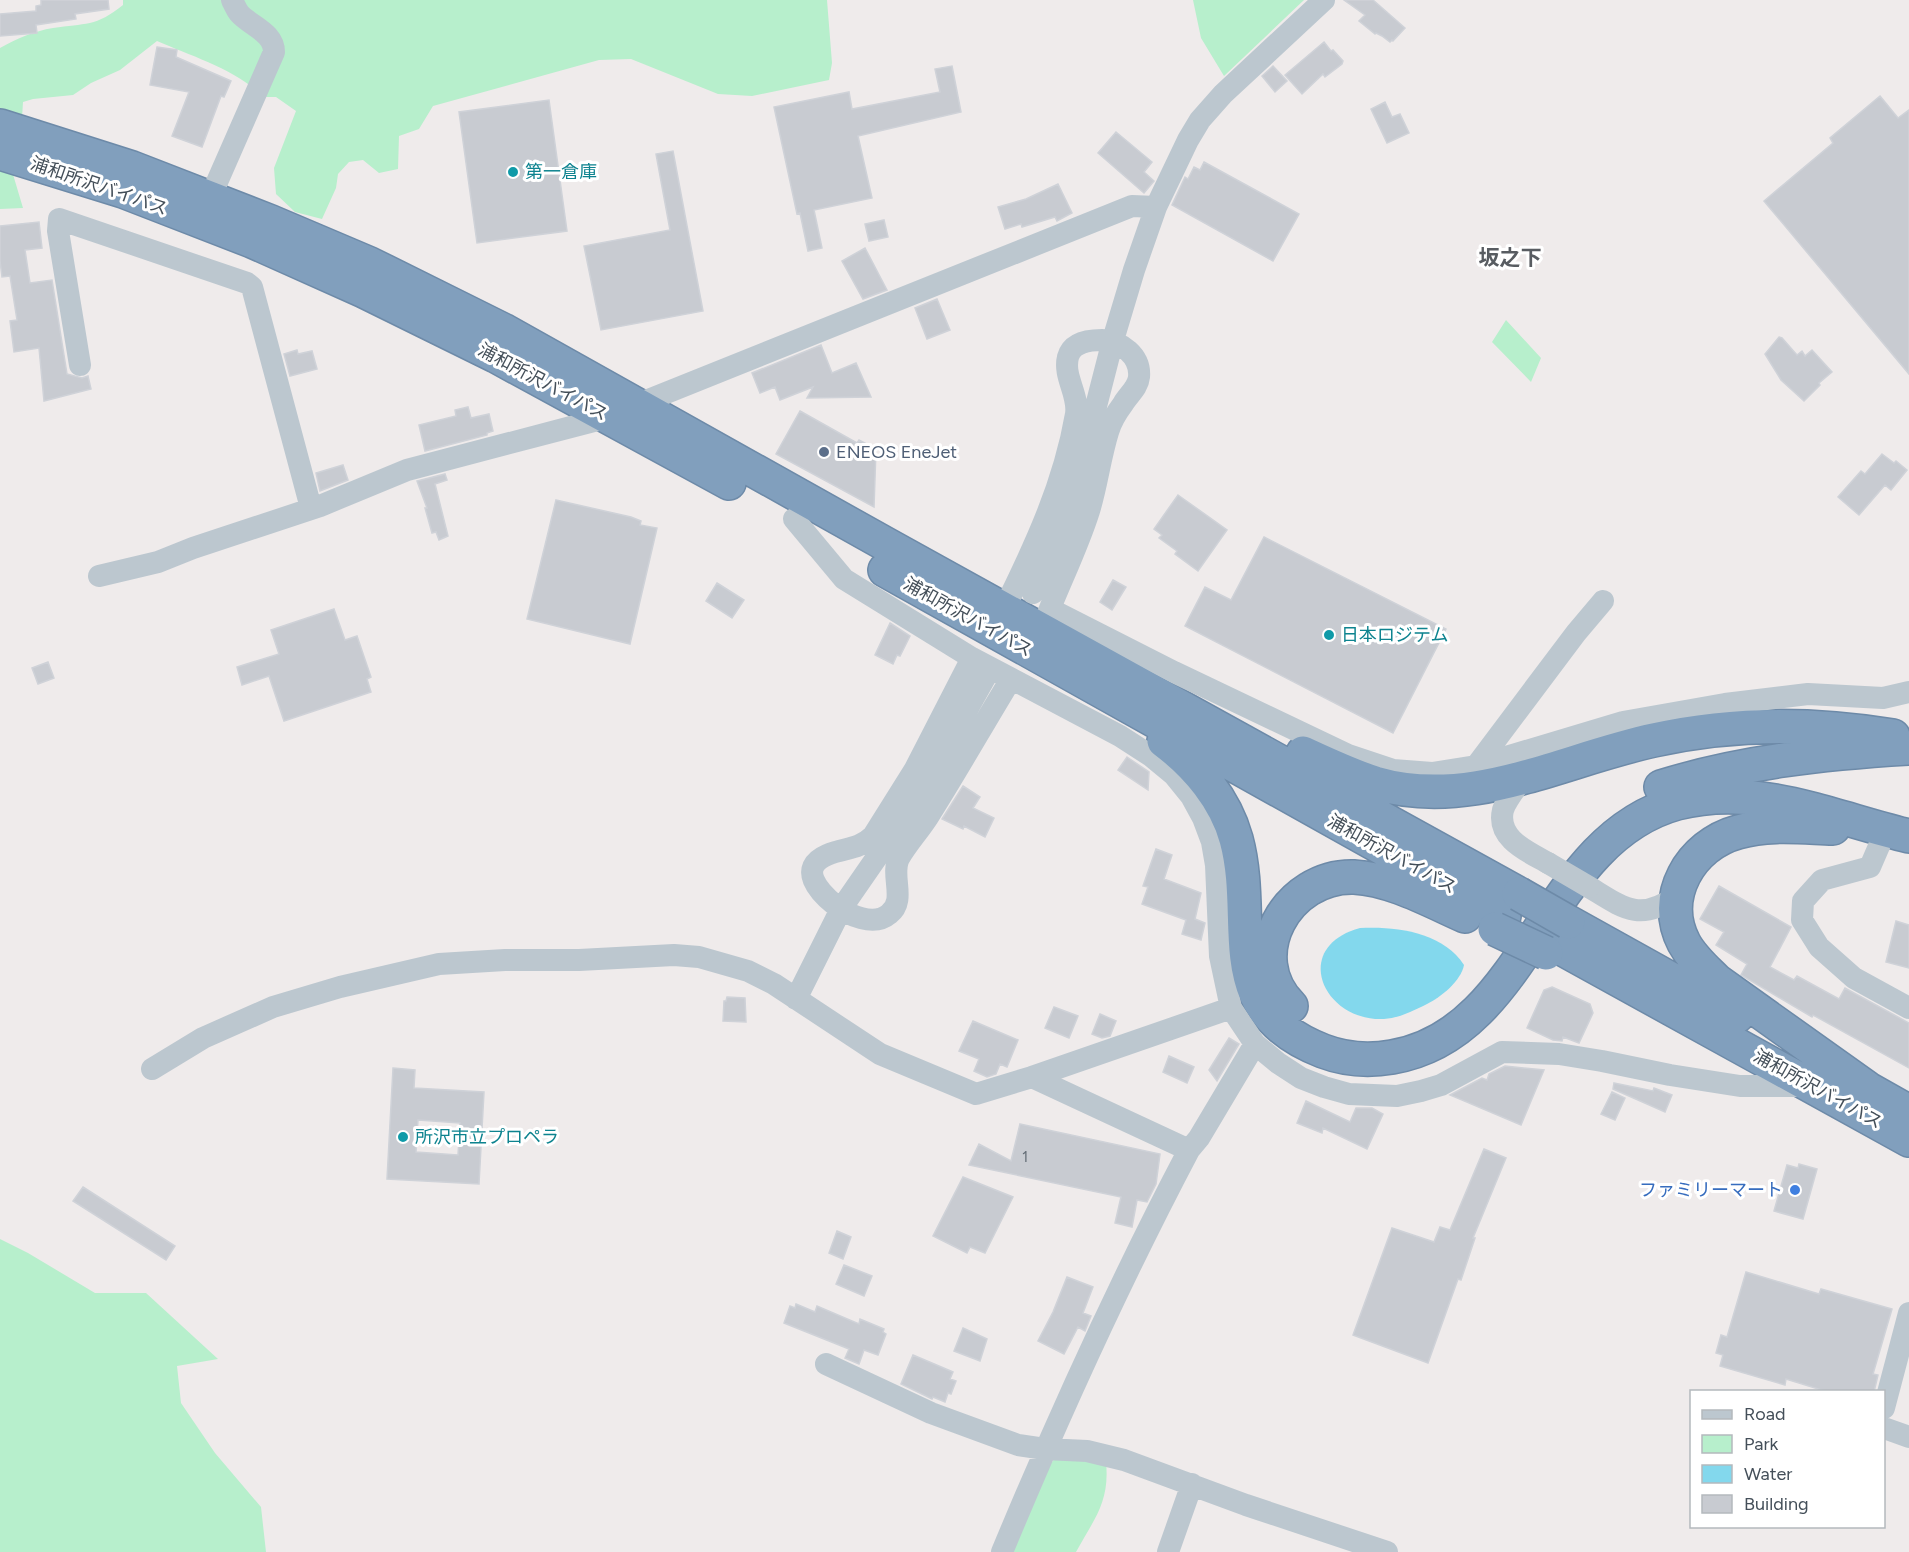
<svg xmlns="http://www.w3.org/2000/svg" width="1909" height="1552" font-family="Figtree,'Noto Sans JP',sans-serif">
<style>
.green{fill:#b7efcc}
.water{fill:#83d8ed}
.building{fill:#c8cbd1;stroke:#cfd2d8;stroke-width:1.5;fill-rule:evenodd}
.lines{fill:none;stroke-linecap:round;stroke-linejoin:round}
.highway-casing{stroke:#6d8aa8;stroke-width:36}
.minor{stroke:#bcc7cf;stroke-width:22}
.highway{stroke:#819fbd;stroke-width:33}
.highway-bridge-casing{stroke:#6d8aa8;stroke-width:36;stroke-linecap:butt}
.minor-bridge{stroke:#bcc7cf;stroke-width:22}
.highway-bridge{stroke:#819fbd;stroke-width:33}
.culture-dot{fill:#0f9aa8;stroke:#fff;stroke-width:2}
.service-dot{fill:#5c6f8a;stroke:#fff;stroke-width:2}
.shop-dot{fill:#3f7fe0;stroke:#fff;stroke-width:2}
.labels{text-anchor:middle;stroke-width:6;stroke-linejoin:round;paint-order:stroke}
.number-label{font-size:15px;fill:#656e77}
.culture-label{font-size:18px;fill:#0d838f;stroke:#fff;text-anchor:start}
.street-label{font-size:18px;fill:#444f59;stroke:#fff}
.service-label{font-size:18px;fill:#4e5e75;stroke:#fff;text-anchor:start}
.shop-label{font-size:18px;fill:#366cbe;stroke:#fff;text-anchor:end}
.quarter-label{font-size:21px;font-weight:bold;fill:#585c61;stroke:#fff}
</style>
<rect width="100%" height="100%" fill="#efebeb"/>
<path class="green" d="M123 0H827L832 63 829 80 752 96 718 94 631 59 599 60 433 106 419 129 399 136 398 169 379 173 363 160 349 162 338 174 336 188 322 219 295 212 276 194 274 168 296 111 276 97H263C238 70 191 56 157 41L120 70 91 83 73 95 33 99 23 102 22 118 0 123V48C16 39 34 31 53 28 85 23 96 27 123 5Z
M1193 0H1304L1224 76 1201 38Z
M0 168 12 171 23 208 0 209Z
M1506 320 1541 358 1531 382 1492 342Z
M0 1239 28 1253 95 1293H146L218 1359 177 1366 181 1403 215 1453 261 1507 266 1552H0Z
M1055 1458 1106 1462C1110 1502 1094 1519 1076 1552H1008L1030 1492Z"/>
<path class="water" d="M1360 928C1396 926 1443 932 1464 965 1461 981 1441 997 1427 1004 1413 1011 1399 1018 1384 1019 1323 1022 1290 947 1360 928Z"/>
<path class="building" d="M41 0H108L109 9 75 14 76 19 36 25 37 33 0 36V14L36 11V6L41 5Z
M1344 0H1373L1405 28 1393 41 1392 40 1390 42 1382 36 1376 33 1375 34 1359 21 1365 15Z
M1324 42 1331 51 1333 50 1343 61 1342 64 1325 77 1323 74 1302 94 1285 75Z
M157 47 177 50 176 57 231 81 224 97 221 96 202 147 172 136 189 92 150 85Z
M952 66 961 112 858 136 872 198 814 210 822 248 808 251 800 213 797 214 774 107 849 92 852 109 940 92 935 69Z
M1273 66 1287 81 1275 92 1262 76Z
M1880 96 1898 118 1909 110V374L1764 201 1833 143 1830 138Z
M549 100 567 231 477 243 459 112Z
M1385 102 1392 117 1400 114 1409 133 1387 143 1371 109Z
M1116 132 1152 162 1144 172 1154 181 1144 193 1098 153Z
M673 151 703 311 601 330 584 246 670 230 656 154Z
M1204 162 1299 214 1273 261 1172 205 1185 177 1188 179 1194 167 1200 170Z
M1058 184 1072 213 1057 221 1055 217 1022 227 1021 224 1005 229 998 207 1026 199Z
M884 220 888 237 869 241 865 224Z
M39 222 42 248 25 250 30 283 52 280 67 374 82 378 88 376 91 389 44 401 39 348 14 352 10 321 17 320 10 276 2 277 0 261V226Z
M865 248 887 290 863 299 842 261Z
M937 299 950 330 927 339 915 308Z
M1779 337 1782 338 1797 355 1802 351 1805 356 1812 350 1832 372 1819 383 1820 385 1804 401 1781 380 1765 354Z
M821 345 832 373 856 363 871 397 807 398 813 387 780 400 775 387 760 393 752 373Z
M297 350 298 354 312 351 317 369 290 376 284 354Z
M468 407 471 418 489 414 493 431 487 433V435L425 451 419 425 456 416 455 410Z
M800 411 857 443 859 440 876 449 874 507 776 454Z
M1882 454 1894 463 1896 461 1907 470 1891 490 1885 485 1859 515 1838 497 1861 471 1865 474Z
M343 465 348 480 320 491 316 473Z
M445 474 447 480 435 484 448 536 439 540 436 532 432 533 425 508H427L417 481Z
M1178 495 1227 530 1198 571 1175 554 1177 551 1159 538 1162 535 1154 529Z
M556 500 631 517 641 521 640 525 657 528 630 644 527 619Z
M1264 537 1446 629 1393 733 1185 626 1205 587 1231 600Z
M1113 580 1126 587 1112 610 1100 602Z
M717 583 744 600 732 618 706 601Z
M334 609 345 640 357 636 371 677 367 679 371 692 284 721 269 676 242 685 237 667 279 654 271 630Z
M890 623 910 636 900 656 897 655 893 664 875 655Z
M48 662 54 678 38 684 32 668Z
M1127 757 1149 772 1148 790 1118 770Z
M963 786 980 797 973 808 994 818 985 837 964 826 963 829 942 819Z
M1156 849 1172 855 1164 879 1201 893 1195 919 1205 923 1201 940 1182 934 1186 920 1142 904 1148 887 1143 886Z
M1719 886 1791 927 1770 967 1794 980 1797 976 1839 999 1845 988 1909 1023V1068L1813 1015 1812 1017 1741 975 1747 964 1716 945 1724 932 1700 919Z
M1896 921 1909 925V968L1886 962Z
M1552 987 1590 1004 1593 1013 1579 1043 1563 1037 1562 1041 1553 1040 1527 1028 1544 990Z
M727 997 745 998 746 1022 723 1021 724 1001H726Z
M1054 1007 1078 1016 1069 1038 1045 1028Z
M1100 1014 1116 1021 1110 1036 1102 1038 1092 1034Z
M973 1021 1018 1040 1007 1067 1000 1064 996 1074 987 1077 974 1071 979 1059 959 1051Z
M1229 1038 1239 1044 1217 1081 1209 1070Z
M1169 1056 1194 1067 1187 1083 1163 1072Z
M1505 1066 1544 1070 1521 1125 1450 1095 1482 1078 1487 1080 1489 1074Z
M393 1068 415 1070 414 1088 484 1092 479 1184 387 1179ZM418 1120 460 1123 458 1155 416 1152Z
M1614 1083 1653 1091 1654 1088 1672 1095 1665 1112 1613 1089Z
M1612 1092 1625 1098 1615 1120 1601 1114Z
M1306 1101 1350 1122 1356 1108H1372L1383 1114 1367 1149 1323 1128 1322 1133 1297 1123Z
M1020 1124 1160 1154 1156 1184 1147 1202 1137 1200 1132 1227 1115 1223 1121 1197 969 1165 979 1144 1011 1161Z
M1484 1149 1506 1158 1473 1238H1475L1461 1280 1458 1279 1428 1363 1353 1335 1392 1228 1434 1242 1440 1227 1450 1230Z
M1799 1164 1817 1169 1803 1219 1774 1211 1787 1165 1798 1168Z
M963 1177 1013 1197 985 1253 970 1247 967 1253 933 1236Z
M83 1187 175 1246 166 1260 73 1201Z
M837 1231 851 1237 843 1259 829 1253Z
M844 1265 872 1276 864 1296 836 1284Z
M1746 1272 1819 1294 1821 1289 1892 1309 1873 1374 1878 1375 1874 1392H1828L1786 1379 1785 1385 1720 1366 1723 1355 1716 1353 1721 1335 1727 1337Z
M1067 1277 1093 1287 1083 1313 1091 1316 1085 1331 1078 1327 1064 1354 1038 1341 1053 1312Z
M796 1304 815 1312 817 1306 859 1324 860 1319 884 1329 883 1332 886 1334 878 1355 864 1350 859 1364 845 1358 849 1349 784 1323 790 1306 795 1308Z
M963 1328 987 1339 980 1361 954 1351Z
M913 1355 953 1372 950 1379 956 1381 951 1394 948 1393 945 1402 933 1397 932 1399 901 1384Z"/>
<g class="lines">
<g class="highway-casing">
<path id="highway" d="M0 126 132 168 271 222 370 264 503 330 889 546 1519 894
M0 153 123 191 252 241 364 291 496 356 729 483
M885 570 1504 916
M1164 741C1196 765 1225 799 1236 839 1259 924 1214 1009 1323 1051 1344 1059 1369 1061 1392 1057 1530 1034 1542 840 1677 803 1757 782 1833 818 1909 836
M1303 753C1327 764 1350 775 1375 783 1471 811 1561 760 1654 740 1734 722 1813 723 1893 736
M1661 787C1741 762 1825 753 1909 748
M1833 828C1801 827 1769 823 1738 832 1690 845 1660 897 1684 943 1692 958 1705 969 1717 981L1867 1088
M1568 922 1737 1016
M1552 943 1909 1140
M1291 1006C1241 956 1287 875 1354 877 1392 879 1431 901 1465 916
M1847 1077 1909 1112"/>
</g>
<path class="minor" d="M210 198 274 52C274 32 250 26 239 13 236 9 234 4 232 0
M80 365 58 231 59 219 247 283 252 287 311 508
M636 405 1132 206 1156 207
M794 519 844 579 972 658 1120 736 1151 756 1174 775 1191 796 1203 818 1212 842 1216 865 1220 956 1231 1008 1255 1044 1278 1063 1301 1078 1324 1087 1349 1094 1397 1096 1421 1091 1441 1085 1502 1052 1559 1054 1602 1061 1670 1075 1740 1086H1806
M99 576 158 562 193 548 320 506 407 470 609 417
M1033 593 1060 540 1067 519 1113 340 1134 270 1156 207 1188 140 1200 120 1223 94 1324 0
M1004 609C1035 546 1064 484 1076 414 1079 394 1063 377 1068 357 1072 342 1090 340 1102 340 1121 341 1141 356 1139 377 1138 388 1128 395 1123 404 1117 412 1111 422 1108 432 1100 458 1097 485 1089 511 1077 549 1059 584 1045 621
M1050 609 1174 672 1348 755 1393 770 1432 773 1476 766 1623 722 1725 704 1808 694 1883 698 1909 692
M972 658 915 769 873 836C857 851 845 847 827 855 797 868 819 892 835 905 848 915 874 927 889 914 907 900 890 876 899 858 907 844 919 831 928 817 957 771 983 725 1011 679
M1476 766 1576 633 1603 601
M1523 778C1517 787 1506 800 1503 810 1496 839 1529 852 1548 863
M1886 830 1870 867 1822 880 1803 901 1802 920 1819 947 1854 978 1909 1008
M1589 887C1622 907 1640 923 1676 896
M796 999 841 909 915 802 987 674
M152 1069 203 1038 273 1007 340 987 439 964 505 960H579L674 955 699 957 748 971 774 984 880 1054 976 1094 1032 1077 1189 1150
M1032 1077 1231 1008
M826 1364 931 1413 1018 1445 1045 1449 1087 1451 1124 1460 1246 1505 1387 1552
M1884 1408 1909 1313
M1884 1428 1909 1437
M1002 1552C1059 1415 1120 1281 1189 1150L1199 1138 1255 1044
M1168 1552 1192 1484"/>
<use href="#highway" class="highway"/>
<g class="highway-bridge-casing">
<path id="highway-bridge" d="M1519 894 1568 922
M1495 929 1546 953"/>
</g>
<path class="minor-bridge" d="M1548 863 1589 887"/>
<use href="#highway-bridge" class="highway-bridge"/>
</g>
<g class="culture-dot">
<circle cx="513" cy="172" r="6"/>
<circle cx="1329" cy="635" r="6"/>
<circle cx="403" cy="1137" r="6"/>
</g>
<circle class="service-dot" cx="824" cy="452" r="6"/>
<circle class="shop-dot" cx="1795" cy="1190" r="6"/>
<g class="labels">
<g class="number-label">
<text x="1025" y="1162">1</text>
</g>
<g class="culture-label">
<text x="525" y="178">第一倉庫</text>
<text x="1341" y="641">日本ロジテム</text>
<text x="415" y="1143">所沢市立プロペラ</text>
</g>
<g class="street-label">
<text transform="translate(99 186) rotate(19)" y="6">浦和所沢バイパス</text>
<text transform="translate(543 382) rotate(28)" y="6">浦和所沢バイパス</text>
<text transform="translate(968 617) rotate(29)" y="6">浦和所沢バイパス</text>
<text transform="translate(1392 854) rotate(29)" y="6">浦和所沢バイパス</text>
<text transform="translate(1818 1089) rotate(29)" y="6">浦和所沢バイパス</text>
</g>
<g class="service-label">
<text x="836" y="458">ENEOS EneJet</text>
</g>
<g class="shop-label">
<text x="1783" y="1196">ファミリーマート</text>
</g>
<g class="quarter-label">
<text x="1510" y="265">坂之下</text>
</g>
</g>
<rect x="1690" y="1390" width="195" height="138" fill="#ffffff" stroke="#b4b9bd" stroke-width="1.5"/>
<rect x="1702" y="1410" width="30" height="9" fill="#bcc7cf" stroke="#b4b9bd" stroke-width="1.5"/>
<text x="1744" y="1420" font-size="18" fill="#444f59">Road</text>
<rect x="1702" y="1435" width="30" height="18" fill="#b7efcc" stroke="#b4b9bd" stroke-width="1.5"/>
<text x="1744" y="1450" font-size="18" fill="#444f59">Park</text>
<rect x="1702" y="1465" width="30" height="18" fill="#83d8ed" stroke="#b4b9bd" stroke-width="1.5"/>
<text x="1744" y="1480" font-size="18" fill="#444f59">Water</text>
<rect x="1702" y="1495" width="30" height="18" fill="#c8cbd1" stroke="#b4b9bd" stroke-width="1.5"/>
<text x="1744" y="1510" font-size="18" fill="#444f59">Building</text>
</svg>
